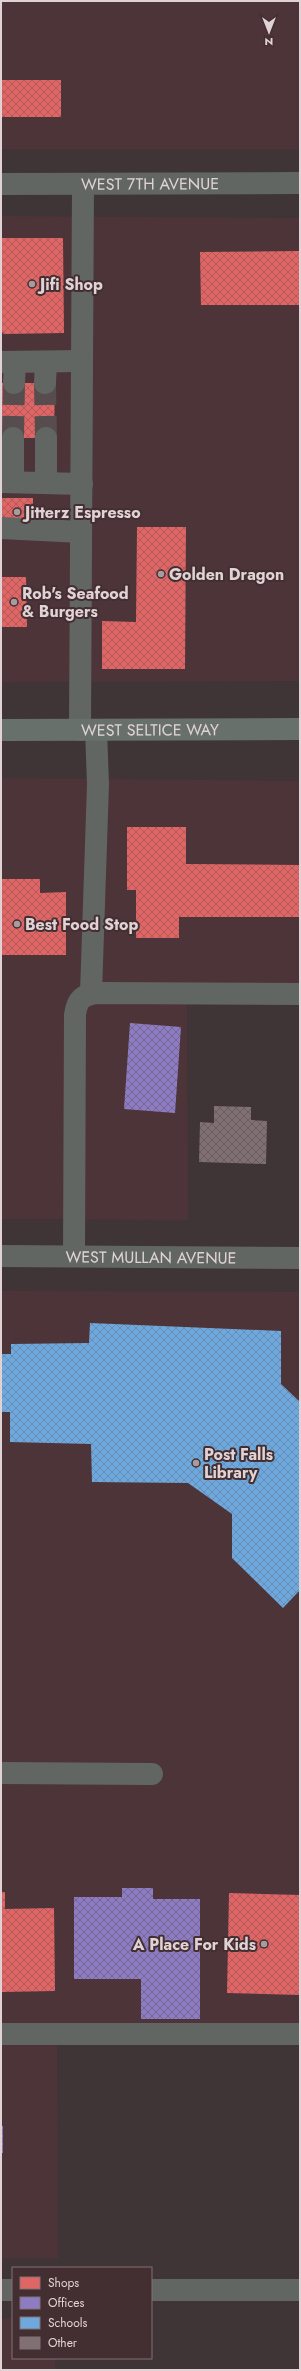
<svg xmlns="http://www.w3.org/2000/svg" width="301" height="2371" font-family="Jost,sans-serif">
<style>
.built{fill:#4d3439}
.shops{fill:url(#shops-cross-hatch)}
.offices{fill:url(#offices-cross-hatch)}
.schools{fill:url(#schools-cross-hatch)}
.building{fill:url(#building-cross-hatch)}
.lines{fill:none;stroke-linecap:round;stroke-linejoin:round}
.minor-tunnel{stroke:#574c4e;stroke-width:22;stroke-dasharray:22 11;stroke-linecap:butt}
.minor{stroke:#616663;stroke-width:22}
.major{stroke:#68706c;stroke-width:22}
.poi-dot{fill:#a89b9d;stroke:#432f32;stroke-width:1.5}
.labels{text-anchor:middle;stroke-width:4;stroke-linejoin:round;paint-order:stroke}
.street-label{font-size:16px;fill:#e1d3d5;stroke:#432f32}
.poi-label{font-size:16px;font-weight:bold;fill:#e1d3d5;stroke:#432f32;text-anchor:start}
</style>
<defs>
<pattern id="shops-cross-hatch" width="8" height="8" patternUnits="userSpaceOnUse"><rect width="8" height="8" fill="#e06666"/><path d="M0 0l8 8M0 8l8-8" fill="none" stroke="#b15a5b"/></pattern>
<pattern id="offices-cross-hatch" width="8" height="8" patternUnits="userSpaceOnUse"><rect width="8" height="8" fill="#8e7cc3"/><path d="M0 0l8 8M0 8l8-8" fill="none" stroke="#746795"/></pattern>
<pattern id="schools-cross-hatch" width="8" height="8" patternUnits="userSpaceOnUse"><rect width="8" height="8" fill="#6fa8dc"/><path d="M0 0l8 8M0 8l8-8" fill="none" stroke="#648eb5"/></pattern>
<pattern id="building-cross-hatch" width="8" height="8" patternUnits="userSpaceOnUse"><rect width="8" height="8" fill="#807073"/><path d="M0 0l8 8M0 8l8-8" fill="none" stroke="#685c5f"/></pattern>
</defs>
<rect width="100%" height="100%" fill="#3f3436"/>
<path class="built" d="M1 1H300V149H1Z
M1 216 300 218V681L1 682Z
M1 778 300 781V1005L187 1004 188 1220 1 1219Z
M1 1291 300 1292V2045L57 2043 58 2258H1Z
M13 2318V2358H55V2370H1V2319Z"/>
<path class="shops" d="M1 80H61V117H1Z
M1 238H63L64 333 4 334 1 331Z
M300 251V305H201L200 252Z
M1 383H55L54 438H1Z
M1 498H33V525H1Z
M137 527H186L185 669H102V621L136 622Z
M1 577H26L27 627H1Z
M127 827H186V864L300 865V917H179V938H136V890H127Z
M1 879H40V893L66 892V955H1Z
M1 1892H5V1909L54 1908 55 1991 1 1992Z
M229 1893 300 1895V1995L227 1993Z"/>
<path class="offices" d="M130 1023 181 1027 175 1113 124 1109Z
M122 1888H153V1899H200V2019H141V1979H74V1897H122Z
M1 2126H3V2153H1Z"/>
<path class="schools" d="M90 1323 281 1331V1384L300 1402V1590L283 1608 232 1558V1514L188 1483 92 1482 91 1444 10 1442V1412H1V1354H11V1344L89 1343Z"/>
<path class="building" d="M214 1106 251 1107V1120L267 1121 266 1164 199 1162 200 1122 214 1123Z"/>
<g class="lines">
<path class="minor-tunnel" d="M45 383 46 438
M13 438 14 383"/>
<g class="minor">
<path id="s1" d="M1 184 300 183"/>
<path d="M1 362 82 361"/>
<path d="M14 383 15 362"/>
<path d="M45 383 46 362"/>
<path d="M13 438V482"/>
<path d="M46 438V482"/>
<path d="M1 482 82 484"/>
<path d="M1 528 81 532"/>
<path d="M80 730 83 184"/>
<path d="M91 993 98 784 96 730"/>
<path id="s2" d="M1 1256 300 1258"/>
<path d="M74 1256 75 1015C77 999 83 994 99 993L300 994"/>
<path d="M1 1773 152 1774"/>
<path d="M1 2034H300"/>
<path d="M1 2290H13"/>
<path d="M151 2290H300"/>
</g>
<path class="major" id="s3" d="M1 730 300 729"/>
</g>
<g class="poi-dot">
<circle cx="32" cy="284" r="4"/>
<circle cx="17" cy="512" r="4"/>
<circle cx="161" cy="574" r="4"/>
<circle cx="14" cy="602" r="4"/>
<circle cx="17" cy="924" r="4"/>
<circle cx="196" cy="1463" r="4"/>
<circle cx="264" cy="1944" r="4"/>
</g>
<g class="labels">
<g class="street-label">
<text dy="6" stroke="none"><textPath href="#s1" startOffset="149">WEST 7TH AVENUE</textPath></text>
<text dy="6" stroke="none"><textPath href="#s3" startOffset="149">WEST SELTICE WAY</textPath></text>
<text dy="6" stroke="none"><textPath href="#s2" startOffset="150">WEST MULLAN AVENUE</textPath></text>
</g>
<g class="poi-label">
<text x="40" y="290">Jifi Shop</text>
<text x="25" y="518">Jitterz Espresso</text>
<text x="169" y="580">Golden Dragon</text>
<text x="22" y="599">Rob's Seafood<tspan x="22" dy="18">&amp; Burgers</tspan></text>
<text x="25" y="930">Best Food Stop</text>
<text x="204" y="1460">Post Falls<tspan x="204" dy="18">Library</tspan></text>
<text x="256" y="1950" text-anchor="end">A Place For Kids</text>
</g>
</g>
<rect width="301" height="2371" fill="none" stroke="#e1d3d5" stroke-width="4"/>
<rect x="12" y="2267" width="140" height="92" fill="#432f32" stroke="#827173"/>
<rect x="20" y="2277" width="20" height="12" fill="#e06666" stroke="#827173"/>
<text x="48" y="2287" font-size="12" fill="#e1d3d5">Shops</text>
<rect x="20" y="2297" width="20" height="12" fill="#8e7cc3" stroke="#827173"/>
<text x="48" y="2307" font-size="12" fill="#e1d3d5">Offices</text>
<rect x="20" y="2317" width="20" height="12" fill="#6fa8dc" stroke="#827173"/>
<text x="48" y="2327" font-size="12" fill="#e1d3d5">Schools</text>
<rect x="20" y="2337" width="20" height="12" fill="#807073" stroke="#827173"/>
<text x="48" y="2347" font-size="12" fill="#e1d3d5">Other</text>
<g transform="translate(269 32) rotate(180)" stroke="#432f32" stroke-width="3" paint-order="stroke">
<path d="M0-3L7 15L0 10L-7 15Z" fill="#e1d3d5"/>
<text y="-6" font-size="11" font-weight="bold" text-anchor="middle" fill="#e1d3d5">N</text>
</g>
</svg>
